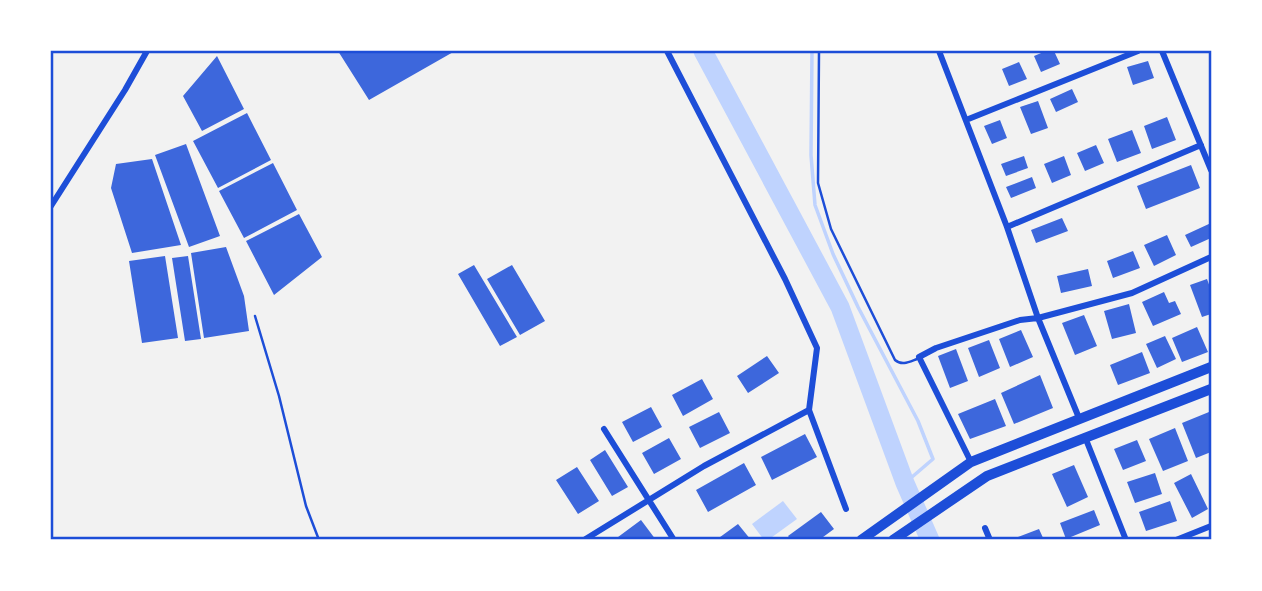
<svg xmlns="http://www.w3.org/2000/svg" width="1262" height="591" font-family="Bitter,serif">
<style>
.water{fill:#bfd3fe}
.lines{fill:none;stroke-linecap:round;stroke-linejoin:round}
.stream{stroke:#bfd3fe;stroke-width:3.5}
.river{stroke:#bfd3fe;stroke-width:19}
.building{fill:#3d67dc}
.service{stroke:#1d4ed8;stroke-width:2.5}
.minor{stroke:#1d4ed8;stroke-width:6}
.primary{stroke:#1d4ed8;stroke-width:10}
.neatline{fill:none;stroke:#1d4ed8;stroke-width:2.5}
</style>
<rect width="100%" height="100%" fill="#f2f2f2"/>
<path class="water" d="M783 501 797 519 768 540H764L752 524Z"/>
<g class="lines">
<path class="stream" d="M812 51 811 155 815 205 833 254 858 307 918 421 933 459 905 483"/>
<path class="river" d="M703 51 840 307 905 483 930 540"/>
</g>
<path class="building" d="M338 51H455L369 100Z
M1046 51H1054L1060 64 1041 72 1034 56Z
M217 56 244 109 202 131 183 96Z
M1148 61 1154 78 1133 85 1127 67Z
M1019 62 1027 79 1009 86 1002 69Z
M1072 89 1078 102 1056 112 1050 99Z
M1038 101 1048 128 1031 134 1020 107Z
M247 113 271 160 218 188 193 141Z
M1167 117 1176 140 1152 149 1144 126Z
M1000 120 1007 138 992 144 984 126Z
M1132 130 1141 153 1117 162 1108 139Z
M186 144 220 236 189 247 155 155Z
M1096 145 1104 163 1085 171 1077 153Z
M1024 156 1028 168 1006 176 1001 164Z
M1064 156 1071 175 1052 183 1044 164Z
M152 159 181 245 132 253 111 188 116 164Z
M273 163 297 210 244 238 219 191Z
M1191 165 1200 188 1146 209 1137 186Z
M1032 177 1036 188 1011 198 1006 187Z
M299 214 322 257 274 295 246 241Z
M1062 218 1068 231 1036 243 1031 230Z
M1211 223V238L1191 247 1185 235Z
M1167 235 1176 255 1154 266 1144 245Z
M226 247 244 296 249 331 204 338 191 253Z
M1133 251 1140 268 1113 278 1107 261Z
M165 256 178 338 142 343 129 261Z
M188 256 201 339 185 341 172 258Z
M474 265 517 337 500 346 458 274Z
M512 265 545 321 520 335 487 279Z
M1088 269 1092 286 1061 293 1057 276Z
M1207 279 1211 290V314L1202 317 1190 285Z
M1164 292 1169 303 1175 301 1181 314 1153 326 1142 302Z
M1129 304 1136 333 1112 339 1104 311Z
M1084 315 1097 346 1075 355 1062 323Z
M1197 327 1208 352 1182 362 1172 338Z
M1021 330 1033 357 1010 367 999 339Z
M1165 336 1176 359 1157 368 1146 344Z
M989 340 1000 368 979 377 968 348Z
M956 349 968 381 950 388 938 356Z
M1142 352 1150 373 1118 385 1110 365Z
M767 356 779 373 748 393 737 376Z
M1040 375 1053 408 1014 424 1001 393Z
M702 379 713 399 683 416 672 395Z
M995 399 1006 426 970 439 958 414Z
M651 407 662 427 633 442 622 422Z
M719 412 730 433 700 448 689 427Z
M1209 412 1211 417V452L1196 458 1182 423Z
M1175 428 1188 461 1163 471 1149 439Z
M805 434 817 457 772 480 761 457Z
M669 438 681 459 654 474 642 453Z
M1137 440 1146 461 1123 470 1114 449Z
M605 450 628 487 612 496 590 460Z
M744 463 756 485 708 512 696 490Z
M1074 465 1088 497 1067 507 1052 474Z
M577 467 599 501 578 514 556 480Z
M1155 473 1162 494 1135 503 1127 482Z
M1191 474 1208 509 1192 518 1174 483Z
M1170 501 1177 521 1146 531 1139 512Z
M1094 510 1100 525 1066 539 1060 523Z
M821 512 834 529 819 540H791L788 536Z
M641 520 656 540H614Z
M738 524 751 540H716Z
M1039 529 1044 540H1010Z"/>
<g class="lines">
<path class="service" d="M819 51 818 183 831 229 895 360C902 366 909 362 917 359
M255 316 279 396 306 506 319 540"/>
<path class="minor" d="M667 51 785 279 817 348 809 410
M939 51 1007 227 1038 318 1079 418
M1162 51 1211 170
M966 120 1138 51
M51 206 125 90 147 51
M1007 227 1201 145
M604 429 674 540
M1085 437 1126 540
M971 462 919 357 936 348 1020 320 1038 318 1132 293 1211 257
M985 528 990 540
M584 540 704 466 809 410 846 509
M1176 540 1211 526"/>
<path class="primary" d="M861 540 971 462 1211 367
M893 540 987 476 1211 389"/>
</g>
<rect width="1262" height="591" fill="none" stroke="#ffffff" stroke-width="105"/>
<rect x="52" y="52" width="1158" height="486" class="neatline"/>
</svg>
